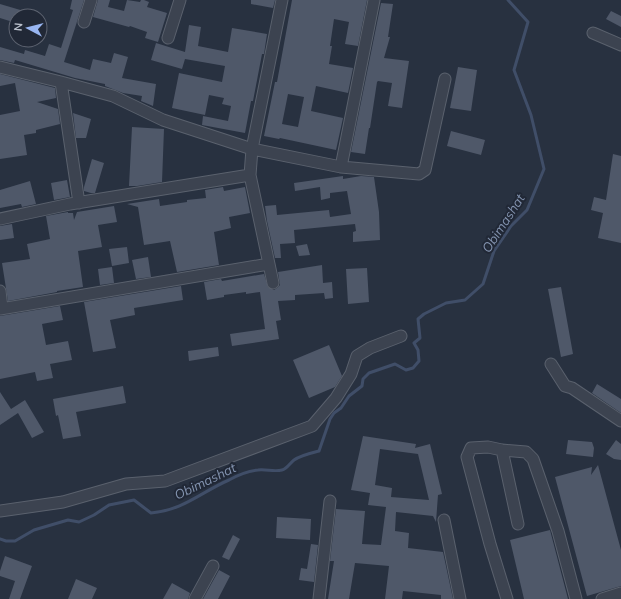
<svg xmlns="http://www.w3.org/2000/svg" width="621" height="599" font-family="Mulish,sans-serif">
<style>
.lines{fill:none;stroke-linecap:round;stroke-linejoin:round}
.stream{stroke:#404e68;stroke-width:3}
.building{fill:#4f5869;fill-rule:evenodd}
.minor-casing{stroke:#5a616d;stroke-width:13}
.minor{stroke:#3c4350;stroke-width:11}
.labels{text-anchor:middle;stroke-width:4;stroke-linejoin:round;paint-order:stroke}
.water-label{font-size:13px;font-style:italic;fill:#8393af;stroke:#212836}
</style>
<rect width="100%" height="100%" fill="#283140"/>
<g class="lines">
<path class="stream" d="M0 539 6 541H15L34 530 68 520 79 522 94 515 109 505 134 500 151 513C184 510 201 492 229 480 238 475 248 471 258 470 266 469 274 472 282 470 287 469 290 463 294 460 301 455 311 453 319 451L330 419 334 413 341 408 349 396 362 386 363 379 369 373 395 364 406 370 413 368 419 361 418 350 414 343 420 338 418 319 424 314 446 303 465 300 483 284 494 251 511 226 527 210 544 169 531 115 514 70 528 22 508 0"/>
</g>
<path class="building" d="M72 0H84L64 62 90 70 93 59 111 63 114 53 128 57 122 78 156 84 153 106 141 101 142 96 123 93 105 86V84L75 78 15 60 14 63 0 60V47L24 54 25 50 45 56 49 44 61 48 73 10 70 9Z
M98 0H110L108 7 124 11 127 0 140 2 141 0H144L149 2 147 7 167 13 158 42 145 38 147 32 130 26 129 27 93 17Z
M251 0H275L273 8 251 4Z
M292 0H367L358 46 345 44 349 22 334 19 330 46H332L329 64 353 68 348 93 316 86 311 111 343 118 336 150 280 138 279 139 264 136 275 82H277ZM288 94 304 97 298 127 282 124Z
M381 3 393 4 388 37H390L384 58 409 61 402 108 388 106 392 83 378 81 377 82 370 128H369L365 154 351 152Z
M0 4 34 14V16H16V23L0 18Z
M611 11 621 16V27L606 19Z
M189 25 201 27 198 46 228 52 232 28 267 34 264 54H262L253 101H251L245 133 202 125 203 116 228 121 231 106 222 104 224 98 209 95 205 115 172 108 179 73 222 82 225 66 185 59 182 69 151 60 156 43 185 52Z
M458 67 477 70 471 111 450 108Z
M0 74 55 88 56 98 37 102 58 109 60 124 36 130V133L24 135 27 155 0 159V115L20 111 15 83 0 86Z
M73 113 91 119 86 138H76Z
M132 127 164 129 162 182 137 186H129Z
M451 131 485 140 481 155 447 146Z
M613 154 621 156V243L598 238 603 213 591 210 594 197 606 200Z
M92 159 104 163 95 193H91L84 191V187Z
M343 176V179L361 176 374 177 379 212 380 240 353 242V232L356 231 355 224 294 230 295 243 280 244 281 258H275L267 221 265 206 276 205 277 215 329 210 330 217 351 214 347 191 330 193V198L321 200 320 187 295 191 294 183Z
M67 180 70 197 54 200 51 183Z
M30 181 36 204 22 207 21 204 0 208V190Z
M223 187 224 191 245 187 250 213 229 217 231 228 214 232 219 265 177 272 170 241 144 245 138 207 127 204 159 199 160 206 187 202V200L206 198 205 190Z
M114 206 117 222 98 225 102 247 78 251 83 287 57 291V292L8 301 2 263 30 259 27 244 50 239 46 216 68 212V213H73L74 220 77 212Z
M12 224 14 238 0 240V226Z
M307 244 310 255 299 256 296 246Z
M127 247 129 263 112 266 109 249Z
M148 257 151 277 136 279 132 260Z
M322 265 323 283 332 282 333 298 325 299 324 293 295 295V300L278 301 281 320 276 321 279 339 232 346 230 334 265 329 260 292 246 294V292L224 295V297L207 300 204 282 221 279 222 281 264 274 268 287 274 290 277 288 280 285 278 272Z
M112 267 114 283 100 285 98 269Z
M367 268 369 302 348 304 346 269Z
M181 286 183 300 134 308 135 315 110 320 116 348 93 352 84 302Z
M561 287 573 354 561 357 548 289Z
M60 306 63 320 42 324 46 345 68 341 72 360 50 364 53 378 37 381 35 372 0 379V316Z
M329 345 342 376 335 387 309 398 293 360Z
M218 347 219 356 189 361 188 351Z
M597 384 621 399V413L592 393Z
M123 386 126 403 76 412 81 436 63 439 58 415 56 416 53 399Z
M0 392 11 409 25 400 44 432 32 438 18 413 0 425Z
M363 436 416 444 415 448 430 444 442 494 438 495 436 522 433 516 396 512 395 531 409 533 408 548 443 552 453 599H441V595L403 591 402 599H385L389 566 355 563 349 599H328L334 561H330L336 509 365 511 362 544 381 545 386 507 368 505 370 493 351 490ZM380 449 418 454 429 500 391 497 392 488 375 485Z
M568 440 592 442 594 448 593 457 566 454Z
M616 440 621 444V460L614 459 606 454Z
M598 465 621 550V586L587 596 555 477 592 467 591 475Z
M277 517 311 519 310 540 276 538Z
M550 530 568 599H524L510 540Z
M233 535 240 539 229 560 222 557Z
M311 544 318 545 314 582 299 580 301 568 307 569Z
M5 556 32 566 20 599H9L15 581 0 576V571Z
M219 570 230 576 218 599H203Z
M76 579 97 588 92 599H68Z
M172 583 190 593 188 599H163Z"/>
<g class="lines">
<g class="minor-casing">
<path id="minor" d="M84 22 91 0
M593 33 621 45
M168 38 180 0
M0 67 61 82 113 96 163 120 252 149 341 167 419 174 425 170 445 79
M61 82 79 203
M341 167 374 0
M0 219 70 204 250 175
M269 264 273 283
M0 291 2 308
M0 309 269 264 250 175 252 149 282 0
M551 364 565 386 572 388 621 421
M502 450 518 524
M0 511 63 502 126 484 165 481 312 426 336 398 351 374 357 356 370 348 401 336
M444 520 460 599
M195 599 213 566
M319 599 330 501
M507 599 490 544 467 457 471 448 488 447 502 450 526 452 533 459 558 531 576 599
M602 599 621 593"/>
</g>
<use href="#minor" class="minor"/>
</g>
<g class="labels">
<g class="water-label">
<text transform="translate(503 223) rotate(-57)" y="5">Obimashat</text>
<text transform="translate(205 481) rotate(-26)" y="5">Obimashat</text>
</g>
</g>
<g transform="translate(28 28) rotate(277)"><circle r="19" fill="#212836" stroke="#5e6471"/>
<path d="M0-3L7 15L0 10L-7 15Z" fill="#98b5f1"/>
<text y="-6" font-size="11" font-weight="bold" text-anchor="middle" fill="#b9bfca">N</text>
</g>
</svg>
